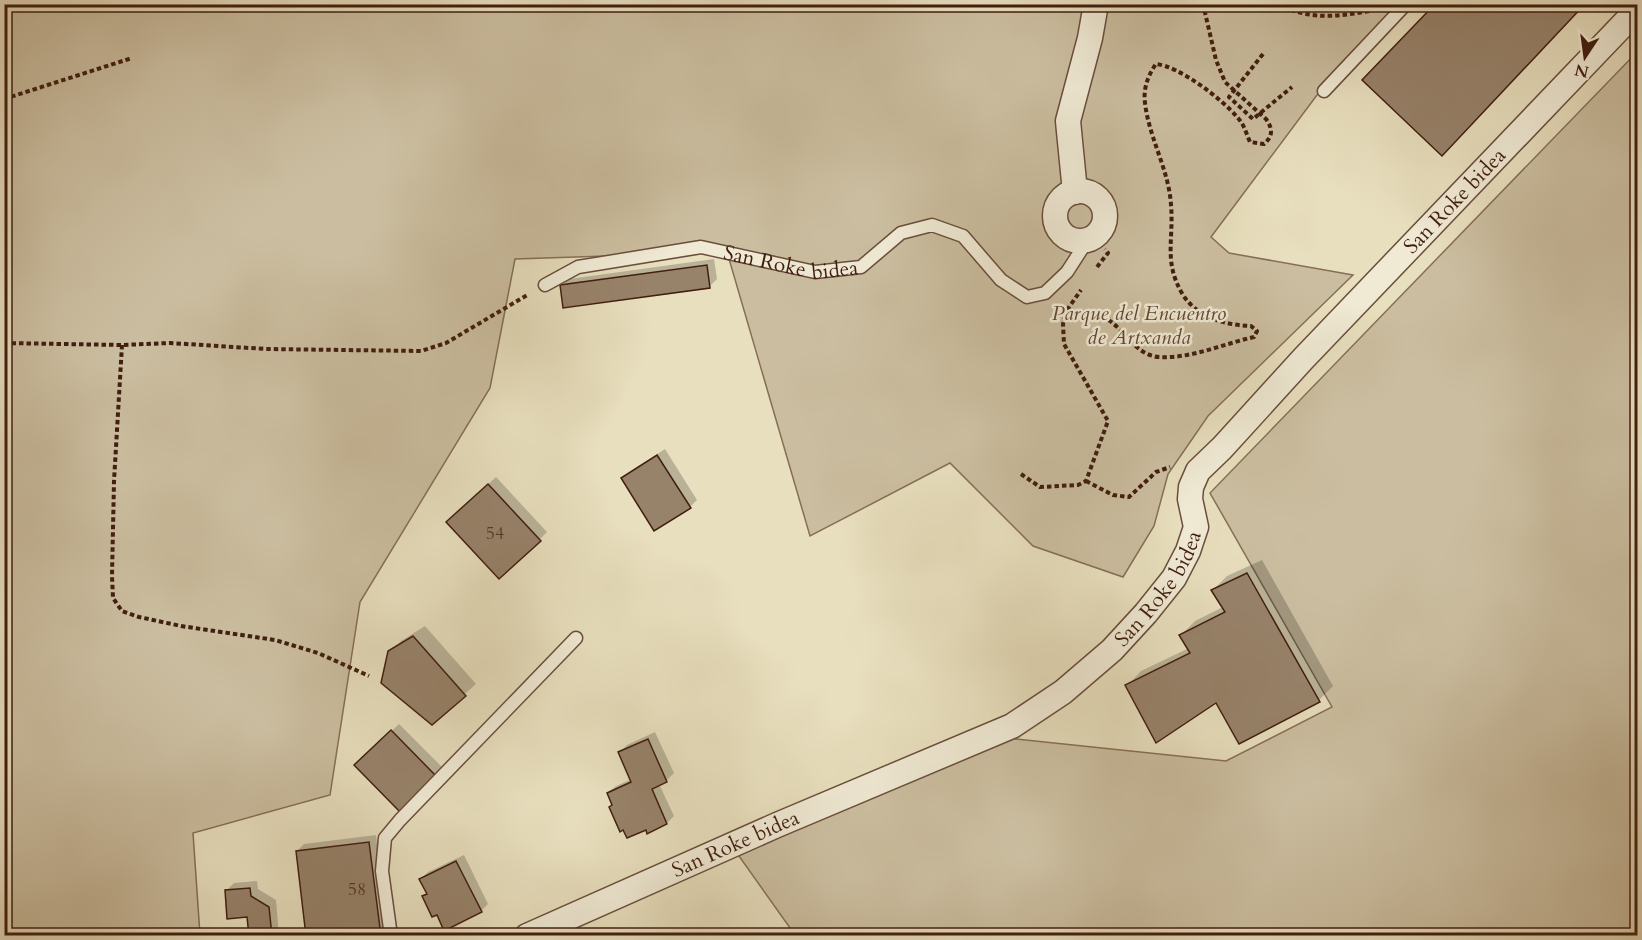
<svg xmlns="http://www.w3.org/2000/svg" width="1642" height="940" font-family="Cardo,serif">
<style>
.green{fill:#cbbea0;stroke:#866e58;stroke-width:1.5}
.shadow{fill:#0003}
.building{fill:#97826a;stroke:#401e10;stroke-width:1.5}
.lines{fill:none;stroke-linecap:round;stroke-linejoin:round}
.service-casing{stroke:#6a4e3c;stroke-width:15}
.minor-casing{stroke:#6a4e3c;stroke-width:27}
.path{stroke:#401e10;stroke-width:4;stroke-dasharray:4.5 3;stroke-linecap:butt}
.service{stroke:#f0ead5;stroke-width:12}
.minor{stroke:#f0ead5;stroke-width:24}
.path-bridge{stroke:#401e10;stroke-width:4;stroke-dasharray:4.5 3;stroke-linecap:butt}
.labels{text-anchor:middle;stroke-width:5;stroke-linejoin:round;paint-order:stroke}
.number-label{font-size:18px;fill:#563726}
.street-label{font-size:21px;fill:#401e10;stroke:#f0ead5}
.park-label{font-size:21px;font-style:italic;fill:#634634;stroke:#f0ead5}
</style>
<rect width="100%" height="100%" fill="#e8dfbe"/>
<filter id="stains"><feTurbulence type="fractalNoise" baseFrequency=".00333" numOctaves="4"/><feColorMatrix values="0 0 0 0 .2 0 0 0 0 .09 0 0 0 0 .02 0 0 0 .5 -.17"/></filter>
<radialGradient id="worn" r=".72"><stop offset=".6" stop-color="#630" stop-opacity="0"/><stop offset="1" stop-color="#630" stop-opacity=".3"/></radialGradient>
<path class="green" d="M5 5H1405L1317 95 1211 237 1229 253 1353 275 1208 416 1168 474 1154 526 1123 577 1033 546 950 463 810 536 727 252 515 259 490 388 360 602 330 795 193 833 200 935 5 936Z
M1637 52V935H795L734 849 1006 738 1226 761 1332 707 1210 493Z"/>
<path class="shadow" d="M714 259 717 279 709 287 562 286 569 279Z
M665 449 697 500 690 507 623 478 631 471Z
M496 477 547 532 540 539 455 515Z
M1262 560 1333 686 1319 700 1216 701 1127 686 1141 671 1189 648 1181 635 1195 621 1223 607 1213 590 1227 576Z
M425 626 476 684 432 723 390 652 401 641Z
M399 724 444 769 401 811 356 765Z
M655 732 674 773 666 781 659 784 674 816 667 823 646 828 613 804 608 793 616 786 632 779 620 752 627 745Z
M376 835 387 927 380 934 297 851 304 844Z
M464 855 488 904 481 911 437 913 424 896 428 892 421 879 428 872Z
M257 881 258 889 276 900 279 936H250L248 915 226 891 234 883Z"/>
<path class="building" d="M1435 4H1585L1442 156 1362 80Z
M707 265 710 288 563 308 560 285Z
M657 455 691 508 654 531 621 478Z
M488 484 541 541 499 579 446 522Z
M1247 573 1320 702 1239 744 1216 703 1156 743 1125 685 1190 653 1179 635 1225 612 1211 590Z
M413 636 466 696 432 725 381 683 388 651Z
M391 730 438 778 401 813 354 765Z
M648 739 667 782 652 789 667 824 647 834 646 830 627 838 623 830 620 832 609 807 612 805 607 793 631 782 618 752Z
M369 842 381 936H306L296 851Z
M456 861 482 912 444 931 437 915 432 917 422 896 427 894 419 879Z
M250 888 251 896 269 907 272 936H249L247 917 227 919 225 890Z"/>
<g class="lines">
<g class="service-casing">
<g id="service">
<path d="M1324 91 1406 4"/>
<path id="s1" d="M545 285 578 267 701 247 815 272 861 267 901 233 932 225 963 236 1001 280 1027 297 1045 293 1067 272 1087 241"/>
<path d="M391 936 382 871 385 838 400 820 576 638"/>
</g>
</g>
<g class="minor-casing">
<g id="minor">
<circle cx="1080" cy="216" r="25"/>
<path d="M1075 192 1068 121 1090 38 1096 4"/>
<path id="s2" d="M527 936 777 825 1012 726 1063 692 1112 650 1146 613 1174 578 1188 551 1196 527 1190 499 1191 487 1198 471 1222 448 1303 359 1638 9"/>
</g>
</g>
<path class="path" d="M1277 4C1310 20 1334 17 1370 11
M1327 4H1337
M4 99 132 58
M1097 267 1108 253 1105 249
M1067 310 1081 290
M4 343 122 345 170 343 266 349 421 351 446 343 529 294
M122 345 114 481 112 576 113 598 122 611 139 617 181 626 275 640 318 653 369 676
M1021 474 1040 487 1078 485 1086 481 1108 421 1064 344 1063 324 1067 310C1078 312 1093 313 1103 317 1124 326 1133 355 1159 357 1190 359 1223 344 1254 337L1257 331 1251 326C1225 325 1198 318 1183 295 1163 262 1174 240 1171 205 1169 170 1149 138 1145 103 1143 89 1148 75 1156 64 1179 66 1222 99 1237 117 1244 124 1246 133 1250 142L1264 144C1273 136 1273 129 1266 119L1225 82 1216 60 1203 4
M1086 481 1113 495 1129 497 1156 472 1170 467"/>
<use href="#service" class="service"/>
<use href="#minor" class="minor"/>
<path class="path-bridge" d="M1263 54 1229 97 1253 119 1292 87"/>
</g>
<g class="labels">
<g class="number-label">
<text x="495" y="539">54</text>
<text x="357" y="895">58</text>
</g>
<g class="street-label">
<text dy="7" stroke="none"><textPath href="#s2" startOffset="1236">San Roke bidea</textPath></text>
<text dy="7" stroke="none"><textPath href="#s1" startOffset="254">San Roke bidea</textPath></text>
<text dy="7" stroke="none"><textPath href="#s2" startOffset="732">San Roke bidea</textPath></text>
<text dy="7" stroke="none"><textPath href="#s2" startOffset="228">San Roke bidea</textPath></text>
</g>
<g class="park-label">
<text x="1139" y="320">Parque del Encuentro<tspan x="1139" dy="24">de Artxanda</tspan></text>
</g>
</g>
<rect width="1642" height="940" fill="none" stroke="#e8dfbe" stroke-width="24"/>
<rect x="6" y="6" width="1630" height="928" fill="none" stroke="#401e10" stroke-width="3"/>
<rect x="12" y="12" width="1618" height="916" fill="none" stroke="#401e10" stroke-width="1.5"/>
<g transform="translate(1585 57) rotate(193)" stroke="#f0ead5" stroke-width="4.5" paint-order="stroke">
<path d="M0-4.5L10 22L0 15L-10 22Z" fill="#401e10"/>
<text y="-9" font-size="16" font-weight="bold" text-anchor="middle" fill="#401e10">N</text>
</g>
<rect width="100%" height="100%" filter="url(#stains)"/>
<rect width="100%" height="100%" fill="url(#worn)"/>
</svg>
